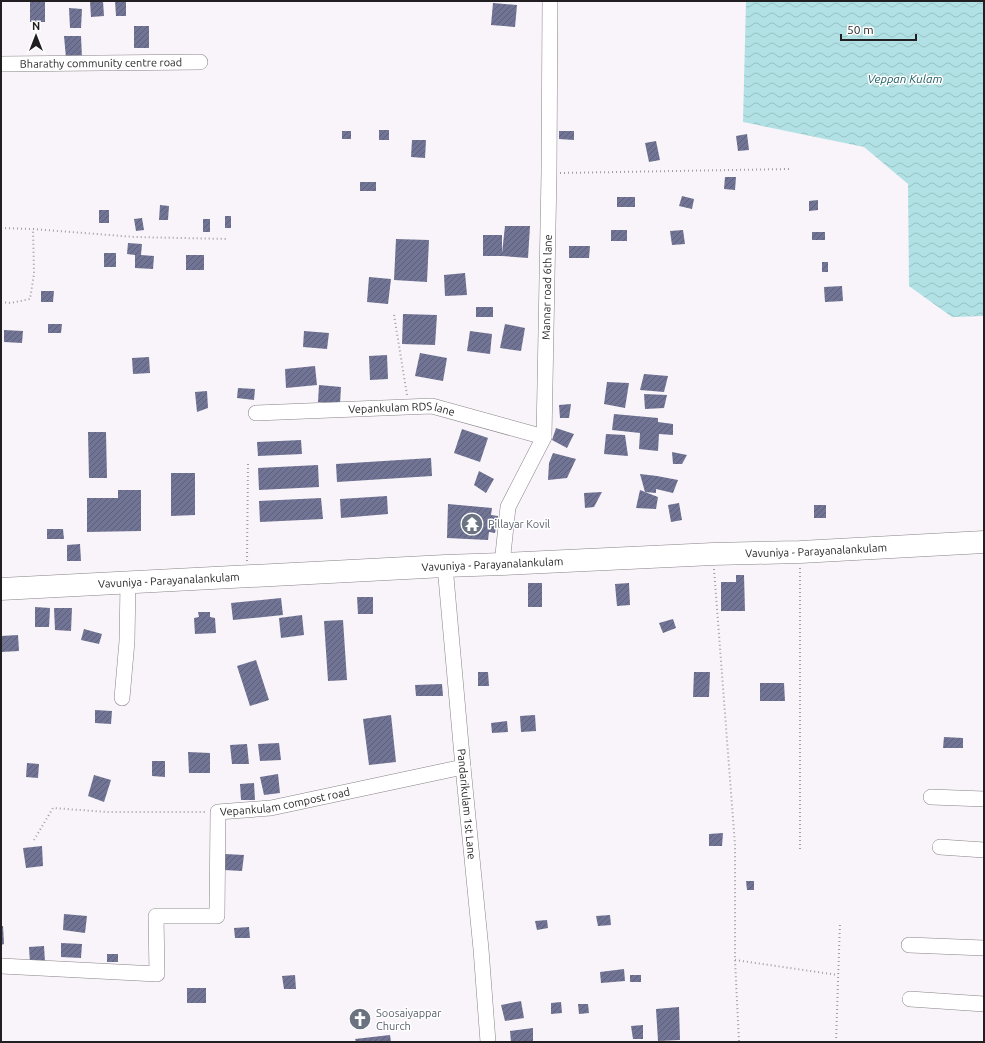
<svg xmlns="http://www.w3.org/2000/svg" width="985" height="1043" font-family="Ubuntu,sans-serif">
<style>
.water{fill:url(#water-waves)}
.building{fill:url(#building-hatch)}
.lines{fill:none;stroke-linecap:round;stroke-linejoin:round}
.minor-casing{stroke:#878387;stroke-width:16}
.highway-casing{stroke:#878387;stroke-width:23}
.path{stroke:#a09ca0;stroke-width:2;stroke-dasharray:1 3;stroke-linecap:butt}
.minor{stroke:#fff;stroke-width:15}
.highway{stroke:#fff;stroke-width:22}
.labels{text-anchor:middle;stroke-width:3;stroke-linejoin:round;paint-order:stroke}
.street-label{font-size:11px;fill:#211f21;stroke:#fff}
.worship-label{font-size:11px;fill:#5b616d;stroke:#fff;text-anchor:start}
.water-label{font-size:12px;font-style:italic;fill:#206064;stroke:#fff}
</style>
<defs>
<pattern id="water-waves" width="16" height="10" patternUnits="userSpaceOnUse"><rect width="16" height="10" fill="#b1e1e4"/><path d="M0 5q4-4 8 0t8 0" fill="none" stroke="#98c1c3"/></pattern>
<pattern id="building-hatch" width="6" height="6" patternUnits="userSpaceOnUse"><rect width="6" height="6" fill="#717494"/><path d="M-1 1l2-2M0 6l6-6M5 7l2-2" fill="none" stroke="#5c5f78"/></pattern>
</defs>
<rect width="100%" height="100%" fill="#f9f4f9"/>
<path class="water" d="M746 1H984V316L952 317 909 286 908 184 864 147 743 122Z"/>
<path class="building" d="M30 1H45V22H30Z
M90 1H103L104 16 91 17Z
M115 1H126V16H116Z
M493 3 517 5 515 27 491 25Z
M69 8 82 9 81 28H70Z
M134 26H149V48H134Z
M64 36H81L82 58H66Z
M379 130H389V140H379Z
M342 131H351V139H342Z
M559 131H574V140L559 139Z
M747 134 749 150 738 151 736 136Z
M412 140H426L425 158 411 157Z
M656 141 660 160 649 162 645 143Z
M725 177H736L735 190 724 189Z
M360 182H376V191H360Z
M682 196 694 199 692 209 679 206Z
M617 197H635V207H617Z
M818 200V210L809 211V201Z
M160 205 169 206 168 220H159Z
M99 210H109V223H99Z
M225 216H231V228H225Z
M142 218 144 230 136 231 134 219Z
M203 219H210V232H203Z
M505 226H530L528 258 502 256H483V235H502V253Z
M611 230H627V241H611Z
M683 230 685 244 672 245 670 231Z
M812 232H825V240H812Z
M396 239 429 240 427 282 394 280Z
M128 243 142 244 141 255 154 256 153 269 135 268V255L127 254Z
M569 246H590L589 258H569Z
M104 253H116V267H104Z
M186 255H204V270H186Z
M822 262H828V272H822Z
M465 273 467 295 445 296 444 275Z
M369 277 391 279 388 304 367 302Z
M842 286 843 301 825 302 824 287Z
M41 291H54L53 302H41Z
M476 307H493V317H476Z
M403 314 437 315 435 345 402 344Z
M48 324H62L61 333H48Z
M505 324 525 328 521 351 500 348Z
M4 330 23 331 22 343 4 342Z
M304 331 329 333 327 349 303 347Z
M470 331 492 334 490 354 467 351Z
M420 353 447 358 443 381 415 376Z
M387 355 388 379 370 380 369 356Z
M149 357 150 373 133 374 132 358Z
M315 366 317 385 286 388 285 369Z
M644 374 668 376 664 392 640 390Z
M607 382 629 383 625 408 604 404Z
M319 385 341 387 340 404 318 402Z
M238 388 255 389 254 400 237 398Z
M207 391 208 408 197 412 195 392Z
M644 394 667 395 664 408 645 409Z
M571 404 569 418H560L559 405Z
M614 414 658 418V422L673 424V435L659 434 658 451 639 449 640 433 612 430Z
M556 428 574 434 567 448 552 440Z
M462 429 488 438 480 462 454 453Z
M88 432H106L107 478H89Z
M606 434 625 435 628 456 604 454Z
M301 440 302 454 258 456 257 442Z
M672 452 687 455 682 464H673Z
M553 453 576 459 567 478 548 480 549 463Z
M431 458 432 476 337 482 336 464Z
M318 465 319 487 259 490 258 468Z
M479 471 494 479 486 493 474 485Z
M171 473H195V515L171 516Z
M640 474 657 476 678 480 673 493 656 489V493L645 492 658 497 656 509 636 508 640 490 645 492Z
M118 490H141V531L87 532V498H118Z
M602 492 594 507 585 508 584 493Z
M387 496 388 514 341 518 340 499Z
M321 498 323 519 260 522 259 501Z
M679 503 682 520 671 522 668 505Z
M448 504 492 508 491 515 498 516 495 533 489 532 488 540 447 538Z
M814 505H826V518H814Z
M47 529H63L64 539H47Z
M80 544 81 561H67V545Z
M736 575H744L745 611H721V582H736Z
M528 583H542V607H528Z
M629 583 630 605 617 606 615 584Z
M357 597H373V614H358Z
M281 598 283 615 233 620 231 603Z
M35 607 50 608 49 627H35Z
M54 608H72L71 631 55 630Z
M198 612H210V617L215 618 216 633 195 634 194 618 199 617Z
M302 615 304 635 281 638 279 618Z
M673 619 676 628 663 633 659 623Z
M343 620 347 680 328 681 324 621Z
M84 629 102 634 99 644 81 640Z
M18 635 19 651 1 652V636Z
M256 660 269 700 250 706 237 666Z
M478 672H488L489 686H478Z
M694 672H710L709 697H693Z
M760 683H784L785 701H760Z
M442 684 443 696H416L415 685Z
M95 710 112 711 111 724 95 723Z
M391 715 396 762 369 765 363 719Z
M535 715 536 731 521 732 520 716Z
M507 721 508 732 492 733 491 723Z
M944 737 963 738V748H943Z
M279 743 281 760 260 761 258 744Z
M247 744 249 764H232L230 745Z
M188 752 210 753V773H189Z
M152 761H165V777L152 776Z
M27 763 39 764 38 778 26 777Z
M278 774 280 793 264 795 260 777Z
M94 775 111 780 104 802 88 796Z
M254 783 255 800H241L240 784Z
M723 833 722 846H709V834Z
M42 846 43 866 26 868 23 848Z
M225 854 244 855 242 871 224 870Z
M746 881H754V890H747Z
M64 914 87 916 85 933 63 930Z
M610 915 611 925 598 926 596 916Z
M547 920 548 928 537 930 535 921Z
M1 926H3L4 944 1 945Z
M249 927 250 938H235L234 928Z
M61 943 82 944 81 958 61 957Z
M44 946 45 962 30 963 29 947Z
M107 954H118V962H107Z
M624 969 625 981 601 983 600 972Z
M295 975 296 989H284L282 976Z
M630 975H641V982H630Z
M187 988H206V1003H187Z
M521 1001 524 1018 505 1021 501 1005Z
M561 1002 562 1013 551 1014V1003Z
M578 1004H588L589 1013 579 1014Z
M679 1007 680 1040 658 1041 656 1009Z
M643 1025V1039H633L631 1026Z
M533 1028V1042H511L510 1031Z
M390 1035 391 1042H356L355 1039Z"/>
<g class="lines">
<g class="minor-casing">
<g id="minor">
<path id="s1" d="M1 64 200 62"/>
<path id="s2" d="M256 413 432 406 544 437"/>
<path id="s3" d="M502 564 508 507 544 437 549 173 550 1"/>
<path id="s4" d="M445 566 463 767 481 949 488 1042"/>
<path d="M122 698 127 641 128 583"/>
<path d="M931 797 984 799"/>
<path d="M940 847 984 850"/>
<path d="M909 945 984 948"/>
<path id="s5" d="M1 966 157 974 156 916H217L218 812 271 808 463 767"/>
<path d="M910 999 984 1004"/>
</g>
</g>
<g class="highway-casing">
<g id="highway">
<path id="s6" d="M1 589 445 566 502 564 713 554 800 552 984 542"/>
</g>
</g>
<path class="path" d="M560 173 789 169
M1 228 33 229 135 237 228 239
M1 302 11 303 30 299 34 274 33 229
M394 315 407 395
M247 561 248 463
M800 568V849
M714 569 735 845V960L739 1042
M34 840 53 808 107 812H207
M735 960 838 975
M836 1042 840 922"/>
<use href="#minor" class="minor"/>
<use href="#highway" class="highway"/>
</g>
<defs>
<g id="temple-disc" transform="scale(1.15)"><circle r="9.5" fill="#6b7280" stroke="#fff"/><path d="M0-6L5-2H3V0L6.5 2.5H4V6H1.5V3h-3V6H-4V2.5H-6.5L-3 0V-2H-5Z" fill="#fff"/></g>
<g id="church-disc" transform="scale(1.15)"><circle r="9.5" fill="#6b7280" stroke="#fff"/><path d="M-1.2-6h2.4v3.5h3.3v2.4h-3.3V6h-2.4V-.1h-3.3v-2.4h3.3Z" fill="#fff"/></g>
</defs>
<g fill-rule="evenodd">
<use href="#temple-disc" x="472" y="524"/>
<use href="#church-disc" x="360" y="1019"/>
</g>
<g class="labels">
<g class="street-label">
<text dy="4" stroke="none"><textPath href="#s1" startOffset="100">Bharathy community centre road</textPath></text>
<text dy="4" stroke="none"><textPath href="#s3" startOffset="286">Mannar road 6th lane</textPath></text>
<text dy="4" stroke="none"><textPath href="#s2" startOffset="146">Vepankulam RDS lane</textPath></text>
<text dy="4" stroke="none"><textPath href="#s6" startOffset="816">Vavuniya - Parayanalankulam</textPath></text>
<text dy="4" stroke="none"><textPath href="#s6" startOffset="492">Vavuniya - Parayanalankulam</textPath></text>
<text dy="4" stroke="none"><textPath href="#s6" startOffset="168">Vavuniya - Parayanalankulam</textPath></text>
<text dy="4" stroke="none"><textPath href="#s5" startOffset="447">Vepankulam compost road</textPath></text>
<text dy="4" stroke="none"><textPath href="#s4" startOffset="239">Pandarikulam 1st Lane</textPath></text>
</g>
<g class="worship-label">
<text x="488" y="528">Pillayar Kovil</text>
<text x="376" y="1017">Soosaiyappar<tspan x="376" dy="13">Church</tspan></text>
</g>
<g class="water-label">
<text x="905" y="83">Veppan Kulam</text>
</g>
</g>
<rect width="985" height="1043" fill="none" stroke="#211f21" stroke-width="4"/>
<g transform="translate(36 36)" stroke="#ffffff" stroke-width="3" paint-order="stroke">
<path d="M0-3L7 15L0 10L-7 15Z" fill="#211f21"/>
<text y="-6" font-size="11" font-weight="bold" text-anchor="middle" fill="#211f21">N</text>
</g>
<path d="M841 34v6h75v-6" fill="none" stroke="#211f21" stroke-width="2"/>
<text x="847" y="34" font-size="12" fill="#211f21" stroke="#ffffff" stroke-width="3" paint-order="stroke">50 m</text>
</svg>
